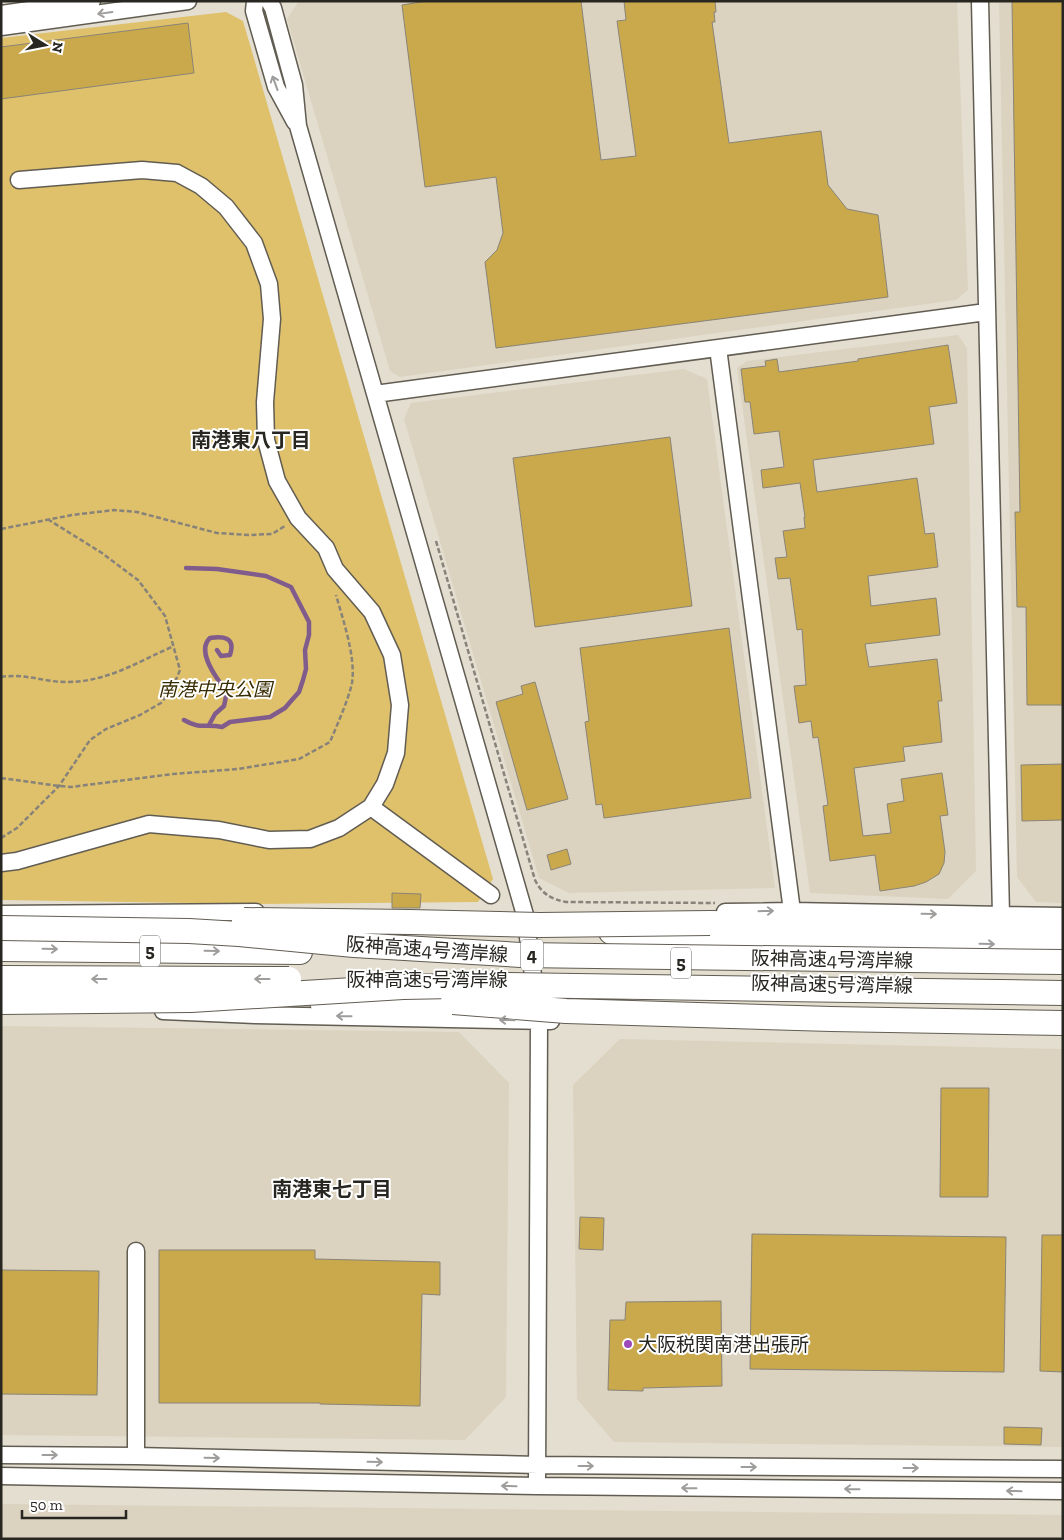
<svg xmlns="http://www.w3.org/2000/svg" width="1064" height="1540" font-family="'Zilla Slab','Noto Sans JP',serif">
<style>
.built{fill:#dbd3bf}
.green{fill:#dfc06b}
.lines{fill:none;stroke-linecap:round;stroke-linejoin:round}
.stream{stroke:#805c8c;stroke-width:4.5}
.building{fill:#caa94c;stroke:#898478}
.minor-casing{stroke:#625d52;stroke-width:19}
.highway-casing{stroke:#625d52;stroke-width:26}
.path{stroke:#87837a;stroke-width:2.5;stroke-dasharray:5 2.5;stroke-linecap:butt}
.minor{stroke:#fff;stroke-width:16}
.highway{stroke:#fff;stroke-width:24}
.highway-bridge-casing{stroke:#625d52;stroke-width:26;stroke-linecap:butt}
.highway-bridge{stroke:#fff;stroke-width:24}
.oneway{stroke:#9e9d9b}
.poi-dot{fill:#9c4ab9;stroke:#fff;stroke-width:2}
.labels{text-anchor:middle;stroke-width:4;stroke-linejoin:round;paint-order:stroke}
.shield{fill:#fff;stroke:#686764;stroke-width:1}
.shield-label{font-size:18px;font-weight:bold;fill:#282621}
.park-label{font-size:19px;font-style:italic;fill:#392b01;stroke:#fff}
.street-label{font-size:19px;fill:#282621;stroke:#fff}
.poi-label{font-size:19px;fill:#282621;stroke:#fff;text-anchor:start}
.neighbourhood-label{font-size:20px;font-weight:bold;fill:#282621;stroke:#fff}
</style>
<rect width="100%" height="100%" fill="#e3ded0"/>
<path class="built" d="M299 1H957L968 290 956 300 400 377 390 371 287 19Z
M999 1H1063V903L1036 902 1017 877Z
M958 335 967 348 976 871 948 899 810 893 737 368 747 361Z
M684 369 707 379 775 888 569 893 539 878 404 419 411 403Z
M1 1026 459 1032 509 1083 506 1397 465 1440 1 1435Z
M620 1039 1063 1049V1447L614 1442 577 1399 573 1085Z
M1 1504 1063 1515V1539H1Z"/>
<path class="green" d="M226 12 243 21 493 879 478 902 258 904 1 900V38Z"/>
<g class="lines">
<path class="stream" d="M184 720C201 730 205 723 222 727L230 722 270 717 285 708 291 701 299 692 303 680 306 669 305 650 309 635V622L291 587 266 576 217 569 186 568
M209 725 215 714 224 706C225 701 227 695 226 690 225 687 223 686 221 684 213 673 197 650 210 638 223 636 236 637 230 655L221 656 217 650"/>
</g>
<path class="building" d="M427 1H581L601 160 636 156 617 21 626 20 624 1H715L716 12H714L715 22H712L729 143 821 131 828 185 847 209 878 215 888 297 496 348 485 262 497 250 503 233 496 177 425 187 402 5Z
M1012 1H1063V705H1027L1026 607H1017L1015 512H1020Z
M188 23 194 73 1 99V47Z
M948 345 957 403 929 407 934 444 813 460 817 492 917 478 925 534 934 533 938 567 868 576 871 606 936 598 940 635 865 644 869 667 937 659 942 701H938L942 742 903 747 905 761 854 768 863 836 891 833 887 804 904 801 901 779 942 773 948 815 940 816 945 852 944 863 939 874 926 882 914 886 880 891 875 855 830 861 823 806 828 805 818 737 813 738 811 721 799 723 794 686 806 685 802 629 797 630 790 578 778 579 775 558 787 557 783 531 805 528 804 517H805L800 483 763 488 761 470 784 467 779 431 754 434 750 402H745L741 369 766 366 765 361 777 359 779 372 858 361V359Z
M670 437 692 606 535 627 513 458Z
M729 628 751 798 604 818 602 804 596 805 585 722 589 721 580 648Z
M535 682 568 799 527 810 496 702 523 694 521 686Z
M1063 764V820L1022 821 1021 765Z
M567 849 571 864 551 870 547 855Z
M392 893 421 894 420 908H392Z
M941 1088H989L988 1197H940Z
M580 1217 604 1218 603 1250 579 1249Z
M752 1234 1006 1237 1004 1372 750 1369Z
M1042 1235H1063V1372L1040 1371Z
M159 1250H315V1259L440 1262V1295L422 1294 420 1406 320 1404V1403H159Z
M1 1270 99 1271 97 1395 1 1394Z
M721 1301 722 1386 643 1388V1391L608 1390 610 1320H625L626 1302Z
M1004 1427 1042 1428 1041 1445 1004 1444Z"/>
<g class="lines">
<g class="minor-casing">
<path id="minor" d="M255 1 254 11 276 87 295 122
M269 1 273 8 294 85 298 126 525 915 539 1020 537 1486
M980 1 1001 915
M1 14 92 1
M1 27 188 1
M718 348 792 911
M375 394 986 312
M371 807 491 895
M1 863 17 861 149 824 219 830 269 840 310 839 339 828 371 807 385 784 396 753 400 705 392 655 372 612 335 569 326 548 298 518 277 481 266 440 265 402 272 319 269 284 254 243 226 207 201 186 177 173 142 170 19 180
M725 912 792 911 1063 916
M1 914 256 912
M163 1011 255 1015 551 1021
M1 1455 136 1456 538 1465 1063 1469
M136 1456V1251
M1 1476 537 1486 1063 1491"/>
</g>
<g class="highway-casing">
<path id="highway" d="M710 923 1063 928
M611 932 710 942 1063 945
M1 949 300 952
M322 1002H453"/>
</g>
<path class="path" d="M1 529 72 515 114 510 137 512 217 533 249 535 272 534 285 526
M436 541 535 880C542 894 551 899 566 902L715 903
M1 677C25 673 43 682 66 682 108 682 137 662 174 646
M1 778 59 786 71 787 173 774 238 769 299 759 330 742C337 725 348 701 352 683 356 657 343 620 336 595
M1 838 17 828 59 786 90 740 106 729 140 715 161 703 172 689 180 670 165 616 138 580 102 553 49 520"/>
<use href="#minor" class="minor"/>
<use href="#highway" class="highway"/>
<g class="highway-bridge-casing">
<path id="highway-bridge" d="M244 920 410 922 540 925 710 923
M1 928 189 931 239 934 354 945 521 955 1063 962
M1 978 289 979
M1 1002 191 1000 403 987 504 985 1063 993
M453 1002 566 1011 831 1019 1063 1023"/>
</g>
<use href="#highway-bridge" class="highway-bridge"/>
</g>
<defs><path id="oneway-shaft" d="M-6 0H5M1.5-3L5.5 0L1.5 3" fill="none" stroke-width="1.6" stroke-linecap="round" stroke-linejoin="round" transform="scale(1.25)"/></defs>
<g class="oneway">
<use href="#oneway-shaft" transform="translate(105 13) rotate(172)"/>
<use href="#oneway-shaft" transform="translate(275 83) rotate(-110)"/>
<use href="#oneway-shaft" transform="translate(766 911) rotate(-1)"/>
<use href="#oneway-shaft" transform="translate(929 914) rotate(1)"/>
<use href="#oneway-shaft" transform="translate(987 944) rotate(1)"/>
<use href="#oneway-shaft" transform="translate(50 949) rotate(1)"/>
<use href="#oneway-shaft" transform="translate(212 951) rotate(1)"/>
<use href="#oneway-shaft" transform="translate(99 979) rotate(180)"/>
<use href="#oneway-shaft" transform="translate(262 979) rotate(180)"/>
<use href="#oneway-shaft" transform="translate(344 1016) rotate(-179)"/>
<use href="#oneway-shaft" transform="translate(507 1020) rotate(-179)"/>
<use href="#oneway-shaft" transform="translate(50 1455)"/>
<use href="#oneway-shaft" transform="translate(212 1458) rotate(1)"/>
<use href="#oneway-shaft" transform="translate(375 1462) rotate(1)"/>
<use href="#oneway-shaft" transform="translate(586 1466)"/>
<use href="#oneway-shaft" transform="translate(749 1467)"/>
<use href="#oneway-shaft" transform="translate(911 1468)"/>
<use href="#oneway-shaft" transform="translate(509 1486) rotate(-179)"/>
<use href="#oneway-shaft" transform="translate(689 1488) rotate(-179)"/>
<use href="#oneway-shaft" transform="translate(852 1489) rotate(-179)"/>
<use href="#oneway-shaft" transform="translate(1014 1491) rotate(-179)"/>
</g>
<circle class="poi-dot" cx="628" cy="1344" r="5"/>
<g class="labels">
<g class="shield">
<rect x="140" y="935.5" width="20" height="31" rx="4"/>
<rect x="521" y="939.5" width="22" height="31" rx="4"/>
<rect x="671" y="947.5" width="20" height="31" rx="4"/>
</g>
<g class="shield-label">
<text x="150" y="957">5</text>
<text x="532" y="961">4</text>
<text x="681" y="969">5</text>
</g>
<g class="park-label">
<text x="215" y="696">南港中央公園</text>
</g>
<g class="street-label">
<text transform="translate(427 949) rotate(4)" y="7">阪神高速4号湾岸線</text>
<text transform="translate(832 959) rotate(1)" y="7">阪神高速4号湾岸線</text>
<text x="427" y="986">阪神高速5号湾岸線</text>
<text transform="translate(832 984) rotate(1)" y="7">阪神高速5号湾岸線</text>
</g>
<g class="poi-label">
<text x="638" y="1351">大阪税関南港出張所</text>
</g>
<g class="neighbourhood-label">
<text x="251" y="447">南港東八丁目</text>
<text x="332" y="1196">南港東七丁目</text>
</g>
</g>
<rect width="1064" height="1540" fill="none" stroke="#282621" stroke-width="5"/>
<g transform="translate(45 45) rotate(100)" stroke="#ffffff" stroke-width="4" paint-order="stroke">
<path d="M0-4L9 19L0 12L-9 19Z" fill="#282621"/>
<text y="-8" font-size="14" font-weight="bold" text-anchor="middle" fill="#282621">N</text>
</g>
<path d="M22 1510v8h104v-8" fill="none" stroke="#282621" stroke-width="2.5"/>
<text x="30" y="1510" font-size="15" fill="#282621" stroke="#ffffff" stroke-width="4" paint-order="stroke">50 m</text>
</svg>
